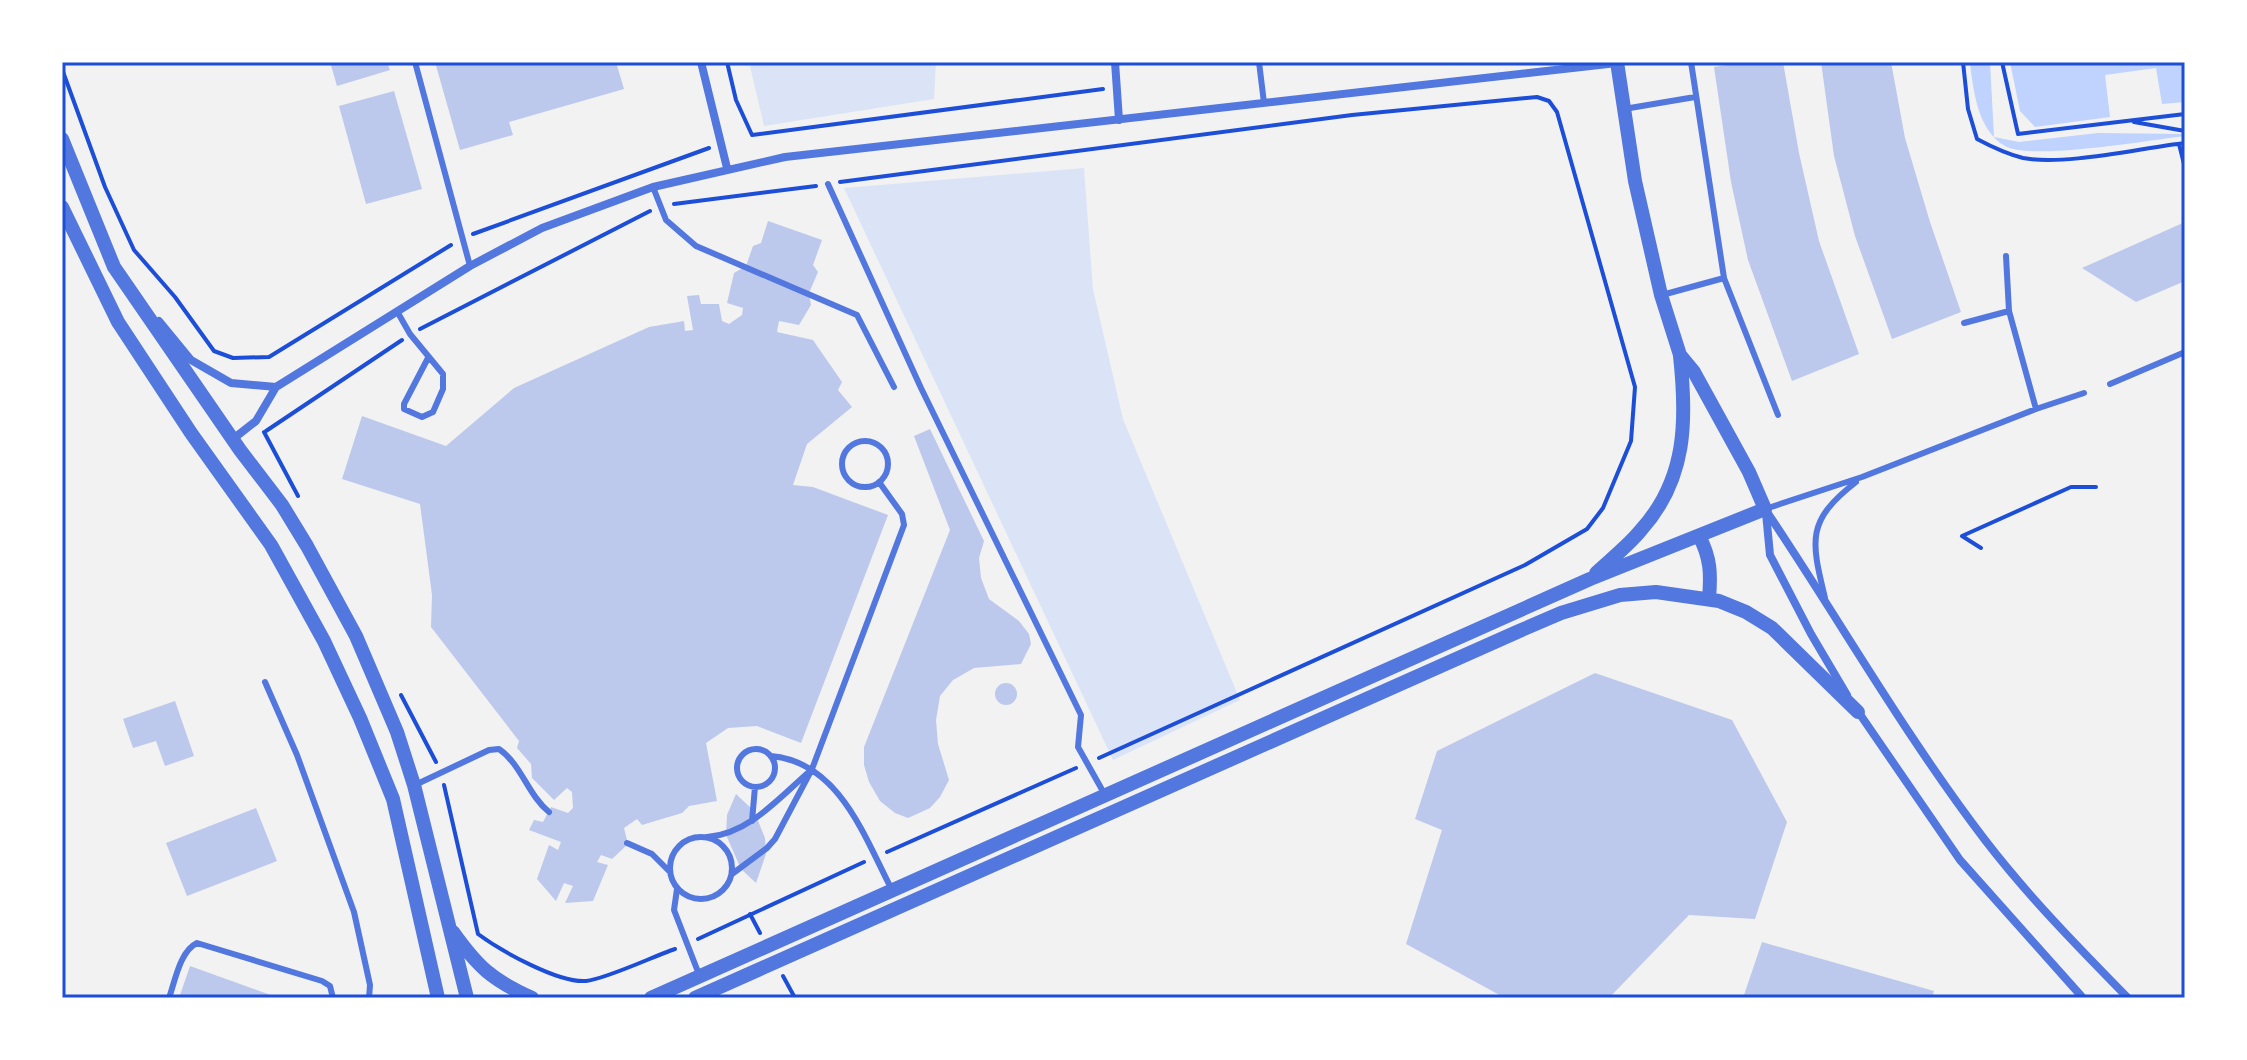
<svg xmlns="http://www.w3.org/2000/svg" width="2247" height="1060" font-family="Montserrat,sans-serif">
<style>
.green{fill:#dbe4f7}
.water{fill:#bfd3fe}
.pier{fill:#f2f2f2}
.building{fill:#bdc9ec}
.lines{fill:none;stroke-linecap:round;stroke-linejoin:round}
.path{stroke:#1d4ed8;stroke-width:4}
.service{stroke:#5277de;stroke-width:6}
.minor{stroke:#5277de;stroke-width:8}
.tertiary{stroke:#5277de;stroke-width:14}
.neatline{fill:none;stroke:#1d4ed8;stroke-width:3}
</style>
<rect width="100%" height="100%" fill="#f2f2f2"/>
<path class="green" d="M749 62H936L934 99 764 126Z
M1084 168 1093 289 1123 419 1240 700 1113 760 844 188Z"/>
<path class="water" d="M1970 62H2185V136C2149 140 2032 161 2005 146 1978 131 1973 90 1970 62Z"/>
<path class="pier" d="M1990 62H2010L2020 111 2035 127 2110 117 2105 75 2156 68 2162 104 2185 102V120L2180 121 2185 122V134L2098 133 2019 142 1994 137Z"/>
<path class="building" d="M330 62H387L390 70 337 86Z
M435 62H616L624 89 509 122 513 135 460 150Z
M1747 62H1783L1799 153 1819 241 1859 354 1792 381 1748 260 1731 182 1714 67Z
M1821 62H1891L1905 138 1930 222 1961 312 1892 339 1855 236 1834 156Z
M394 91 422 189 366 204 339 106Z
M768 221 822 240 813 265 818 272 809 293 811 305 799 325 779 321 777 332 813 340 842 382 838 390 852 407 807 444 793 485 813 487 888 515 801 743 757 726 728 728 706 743 717 801 689 806 682 813 642 825 637 819 624 828 628 844 612 859 601 855 597 862 608 865 593 901 565 903 573 886 564 883 556 901 537 879 549 845 558 850 561 842 529 830 534 820 543 822 551 807 568 813 573 808 572 792 567 788 554 800 532 778 531 764 517 748 519 741 431 627 432 595 420 504 342 479 362 416 446 446 514 388 649 327 684 321 685 331 693 330 687 296 699 295 701 304H719L722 321 729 324 742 315 743 308 727 303 734 273 746 266 753 246 761 243Z
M2185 222V281L2136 302 2082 268Z
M930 429 984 541 979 558 981 578 989 599 1019 621 1029 634 1031 644 1021 664 974 668 953 680 940 696 936 720 938 744 949 780 940 797 930 808 908 818 895 813 880 801 869 782 864 765V747L950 530 914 436Z
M1595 673 1732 720 1787 822 1755 919 1689 915 1609 998H1505L1406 944 1442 830 1415 819 1437 751Z
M995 694a11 11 0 1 1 22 0a11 11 0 1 1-22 0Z
M175 701 194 756 165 766 156 741 133 748 123 719Z
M736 794 754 811 765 838 766 854 756 883 741 869 726 835 727 815Z
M256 808 277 861 187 896 166 843Z
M1762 942 1934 991 1932 998H1743Z
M190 966 279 998H179Z"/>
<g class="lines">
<path class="path" d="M727 62 736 100 752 135 1103 89
M1963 62 1968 109 1977 139C1992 147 2007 154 2023 158 2065 166 2140 148 2185 143
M2002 62 2018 134 2185 114
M62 69 105 187 134 250 175 297 214 351 233 358 269 357 451 245
M2134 122 2185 131
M2179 144 2185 168
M840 182 1352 115 1537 97 1549 101 1557 112 1635 387 1631 441 1603 508 1587 529 1525 565 1099 758
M674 204 816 186
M473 234 709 148
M420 329 650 211
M266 431 402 340
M264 432 298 496
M1981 548 1962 536 2071 487H2096
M401 695 436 762
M444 785 478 934C501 951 558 983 586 981 606 979 654 956 675 949
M887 852 1076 768
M750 914 760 933
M698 939 864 862
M783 976 795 998"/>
<path class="service" d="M415 62 470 266
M1259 62 1264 103
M1691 62 1724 278 1778 415
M1624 109 1695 97
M828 184 921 388 1081 715 1078 747 1105 795
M653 187 666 220 696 246 857 315 894 387
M2006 256 2009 311 2036 409
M1662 295 1724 278
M398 313 410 334 443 374V389L433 412 422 417 404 409V404L428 358
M1964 323 2009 311
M2110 384 2185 352
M842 464a23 23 0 1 1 46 0a23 23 0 1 1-46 0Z
M1765 509 1862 477 2036 409 2084 393
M1825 598C1811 540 1806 521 1856 482
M265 682 297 755 354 912 370 985 369 998
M737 768a19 19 0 1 1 38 0a19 19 0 1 1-38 0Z
M771 756C839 762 864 836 891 888
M415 785 489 750 499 749C521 764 528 795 549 812
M752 821 755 787
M707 837C749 834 780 797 810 771
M670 868a31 31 0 1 1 62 0a31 31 0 1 1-62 0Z
M627 843 652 854 669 871
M732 874 767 848 775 839 812 769 904 525 902 514 879 482
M677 889 674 910 700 977
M169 998C175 981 180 951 197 943L322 981 330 986 333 998"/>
<path class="minor" d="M701 62 727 168
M1115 62 1119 120
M159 321 191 360 231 383 276 387 470 266 542 228 653 187 785 157 1617 63
M233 439 256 421 276 387
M1765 509C1839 619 1904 734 1985 840 2028 896 2078 947 2128 998
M1766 513 1770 555 1811 634 1847 695
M1857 710 1960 860 2083 998"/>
<path class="tertiary" d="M62 139 114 267 240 450 282 505 307 546 356 636 397 732 414 785 467 998
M62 207 118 322 191 433 271 545 324 641 360 718 393 799 438 998
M1699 536C1711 558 1711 575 1709 599
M1596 573C1611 559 1628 546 1641 530 1687 479 1687 420 1680 356
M453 932C478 967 492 980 532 998
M651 998 1590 579 1765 509 1749 472 1694 372 1680 355 1661 295 1635 181 1617 62
M695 998 1517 632 1561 613 1620 595 1656 592 1719 601 1746 612 1772 628 1858 712"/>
</g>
<rect width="2247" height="1060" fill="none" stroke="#ffffff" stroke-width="128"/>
<rect x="64" y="64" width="2119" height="932" class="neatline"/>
</svg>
